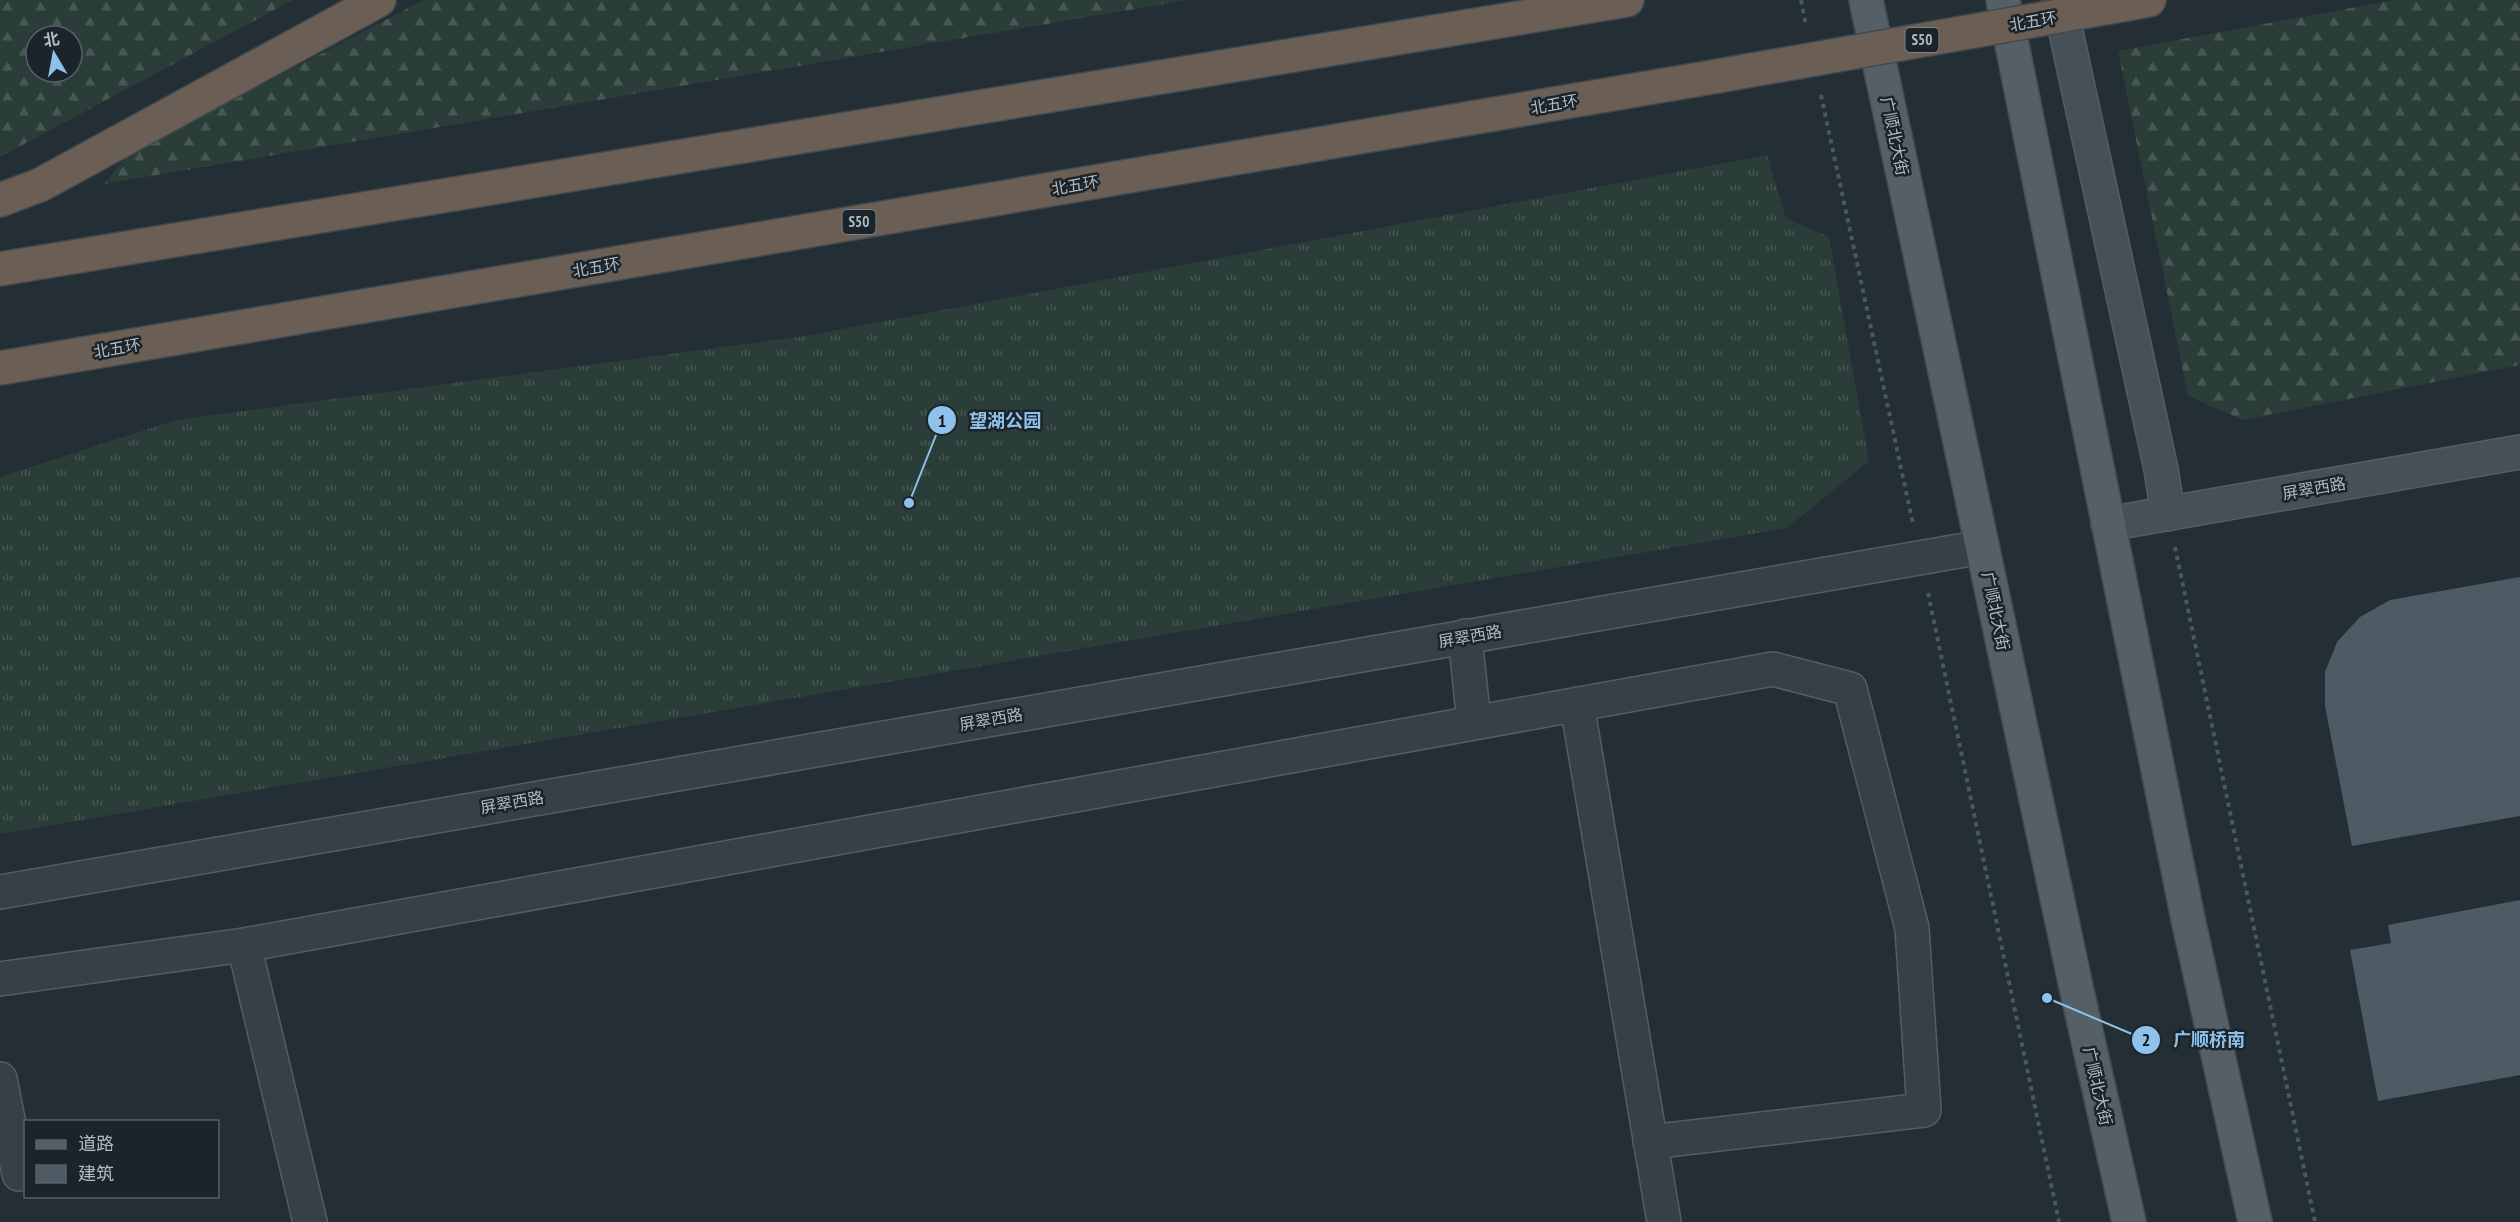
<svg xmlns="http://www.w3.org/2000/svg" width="2520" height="1222" font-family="'PT Sans Narrow','Noto Sans SC',sans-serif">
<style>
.grass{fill:url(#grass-tufts)}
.forest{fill:url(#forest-firs);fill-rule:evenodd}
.building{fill:#4f5b64}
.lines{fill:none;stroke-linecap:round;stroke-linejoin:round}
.street-casing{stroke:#545d64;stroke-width:36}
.secondary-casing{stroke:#545d64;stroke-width:36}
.primary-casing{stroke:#434b52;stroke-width:36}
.highway-casing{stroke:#414a51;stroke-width:36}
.path{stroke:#495a59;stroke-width:4;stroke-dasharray:4.5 4.5;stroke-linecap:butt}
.street{stroke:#364046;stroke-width:33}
.secondary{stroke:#455059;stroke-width:33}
.primary{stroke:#545f66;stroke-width:33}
.highway{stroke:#6b5e54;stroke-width:33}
.highway-bridge-casing{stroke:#414a51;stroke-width:36;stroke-linecap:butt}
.highway-bridge{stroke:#6b5e54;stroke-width:33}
.labels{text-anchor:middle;stroke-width:5;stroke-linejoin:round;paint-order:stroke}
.shield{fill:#1c242b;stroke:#848e95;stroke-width:1.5}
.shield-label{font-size:15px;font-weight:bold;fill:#b1bbc2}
.street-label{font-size:16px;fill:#b1bbc2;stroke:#1c242b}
.leader{fill:none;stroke:#8ec2ea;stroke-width:2}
.callout-dot{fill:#8ec2ea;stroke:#1c242b;stroke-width:2}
.mark-label{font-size:18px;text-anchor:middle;font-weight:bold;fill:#111}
.callout-label{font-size:18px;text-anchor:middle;font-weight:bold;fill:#8ec2ea;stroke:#1c242b;stroke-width:5;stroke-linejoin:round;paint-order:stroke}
</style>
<defs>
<pattern id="grass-tufts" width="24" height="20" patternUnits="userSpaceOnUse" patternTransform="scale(1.5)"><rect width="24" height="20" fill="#2b3d39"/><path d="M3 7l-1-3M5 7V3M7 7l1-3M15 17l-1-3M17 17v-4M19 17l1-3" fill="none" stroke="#475754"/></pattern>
<pattern id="forest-firs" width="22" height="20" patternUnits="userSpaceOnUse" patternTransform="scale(1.5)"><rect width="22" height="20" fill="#2b3d39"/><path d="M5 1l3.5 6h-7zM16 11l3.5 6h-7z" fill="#475754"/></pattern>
</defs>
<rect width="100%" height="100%" fill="#232e35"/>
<path class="grass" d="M1767 155 1786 218 1829 237 1869 461 1787 528 0 834V477L176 420 805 336Z"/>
<path class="forest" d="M0 0H293L0 157ZM36 36H72V72H36Z
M423 0H1188L104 184 127 156Z
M2394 0H2520V365L2243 420 2188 396 2118 51Z"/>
<path class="building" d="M2520 577V816L2352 846 2325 706V672L2337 642 2360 617 2390 600Z
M2520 900V1075L2378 1101 2350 950 2391 943 2388 925Z"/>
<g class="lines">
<g class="street-casing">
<path id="street" d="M1465 636 1474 723
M1577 704 1664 1222
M0 892 1982 547
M244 945 310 1222
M0 979 244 945 1773 669 1850 689 1912 928 1924 1110 1650 1142
M0 1079 19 1174"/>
</g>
<g class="secondary-casing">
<path id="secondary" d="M2059 0 2161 469 2168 514
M2108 524 2520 452"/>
</g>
<g class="primary-casing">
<path id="primary" d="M1866 0 2076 987 2129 1222
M2003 0 2188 919 2255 1222"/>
</g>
<g class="highway-casing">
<path id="highway" d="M2127 4 2149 0
M0 200 40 185 379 0
M0 269 1627 0
M0 368 1718 76"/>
</g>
<path class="path" d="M1801 0 1806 26
M1821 95 1913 524
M2175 547 2315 1222
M1928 593 2059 1222"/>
<use href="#street" class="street"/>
<use href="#secondary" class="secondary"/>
<use href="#primary" class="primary"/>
<use href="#highway" class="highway"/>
<g class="highway-bridge-casing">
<path id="highway-bridge" d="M1718 76 2127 4"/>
</g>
<use href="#highway-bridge" class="highway-bridge"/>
</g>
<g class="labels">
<g class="shield">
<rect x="1905.5" y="28" width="33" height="24" rx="4.5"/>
<rect x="842.5" y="210" width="33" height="24" rx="4.5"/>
</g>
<g class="shield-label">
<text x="1922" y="45">S50</text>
<text x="859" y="227">S50</text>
</g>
<g class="street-label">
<text transform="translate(2033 21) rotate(-10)" y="6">北五环</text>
<text transform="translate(1554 104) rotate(-10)" y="6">北五环</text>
<text transform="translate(1895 136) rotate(78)" y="6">广顺北大街</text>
<text transform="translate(1075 185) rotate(-10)" y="6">北五环</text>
<text transform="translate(596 267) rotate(-10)" y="6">北五环</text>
<text transform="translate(117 348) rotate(-10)" y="6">北五环</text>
<text transform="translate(2314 488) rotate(-10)" y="6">屏翠西路</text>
<text transform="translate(1996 611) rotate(78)" y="6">广顺北大街</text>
<text transform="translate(1470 636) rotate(-10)" y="6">屏翠西路</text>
<text transform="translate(991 719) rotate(-10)" y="6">屏翠西路</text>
<text transform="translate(512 802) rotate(-10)" y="6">屏翠西路</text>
<text transform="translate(2098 1086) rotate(77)" y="6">广顺北大街</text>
</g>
</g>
<path class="leader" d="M909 503L942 420M2047 998L2146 1040"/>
<g class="callout-dot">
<circle cx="909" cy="503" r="6"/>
<circle cx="2047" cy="998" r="6"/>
<circle cx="942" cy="420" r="15"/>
<circle cx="2146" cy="1040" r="15"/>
</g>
<g class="mark-label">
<text x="942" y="427">1</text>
<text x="2146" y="1046">2</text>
</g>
<g class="callout-label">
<text x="1005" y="427">望湖公园</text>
<text x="2209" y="1046">广顺桥南</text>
</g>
<rect x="24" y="1120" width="195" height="78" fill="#1c242b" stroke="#586067" stroke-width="1.5"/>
<rect x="36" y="1140" width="30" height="9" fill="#545f66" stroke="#586067" stroke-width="1.5"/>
<text x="78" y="1150" font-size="18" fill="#b1bbc2">道路</text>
<rect x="36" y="1165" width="30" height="18" fill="#4f5b64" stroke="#586067" stroke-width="1.5"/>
<text x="78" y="1180" font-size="18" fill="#b1bbc2">建筑</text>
<g transform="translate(54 54) rotate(350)"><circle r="28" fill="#1c242b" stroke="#586067" stroke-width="1.5"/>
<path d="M0-4.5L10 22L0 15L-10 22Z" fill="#8ec2ea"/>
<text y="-9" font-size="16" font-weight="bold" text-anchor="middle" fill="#b1bbc2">北</text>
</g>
</svg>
